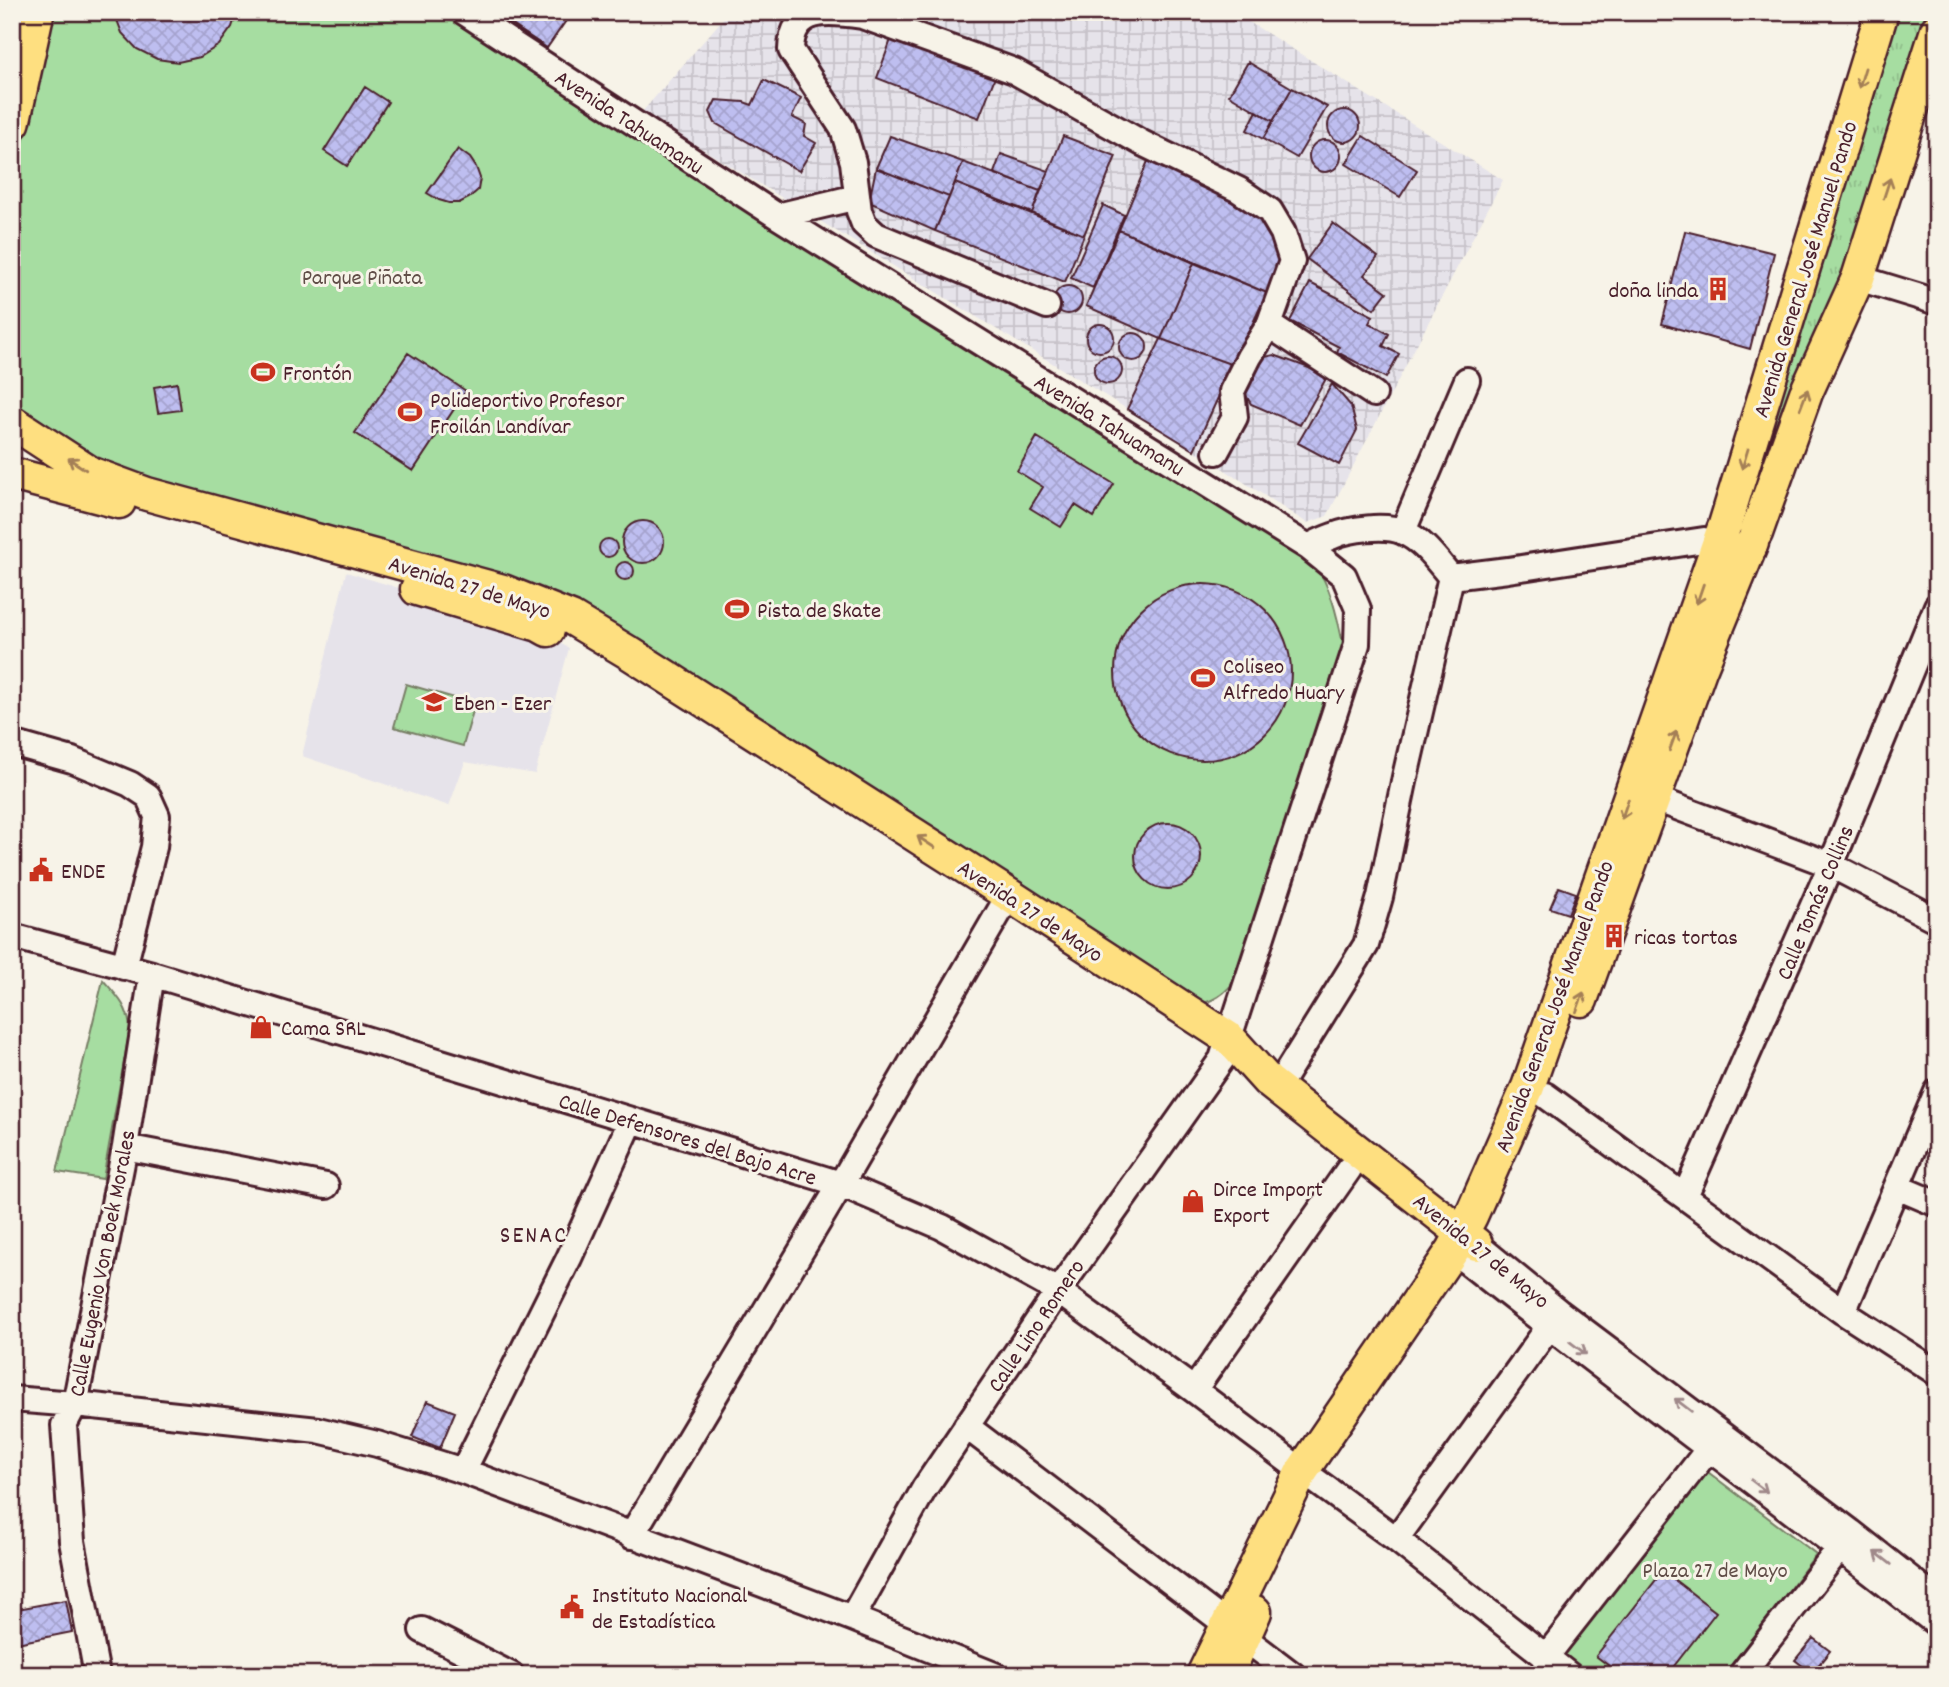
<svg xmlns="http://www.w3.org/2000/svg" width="1949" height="1687" font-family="Dekko,sans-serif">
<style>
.built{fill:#e6e3ea}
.industrial{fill:url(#industrial-grid)}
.grass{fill:url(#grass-tufts);stroke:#787e66;stroke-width:2}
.green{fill:#a6dda1;stroke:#787e66;stroke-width:2}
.building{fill:url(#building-cross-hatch);stroke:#4a1f2b;stroke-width:2}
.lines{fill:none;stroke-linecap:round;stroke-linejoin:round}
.minor-casing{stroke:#4a1f2b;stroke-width:30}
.major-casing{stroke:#4a1f2b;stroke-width:37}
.highway-casing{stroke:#4a1f2b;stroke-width:40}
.minor{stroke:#f7f3e8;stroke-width:24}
.major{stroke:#fedf80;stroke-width:32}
.highway{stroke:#fedf80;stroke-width:35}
.oneway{stroke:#a47f56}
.oneway2{stroke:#a0898a}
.labels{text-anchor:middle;stroke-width:6;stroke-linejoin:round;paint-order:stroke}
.street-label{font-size:23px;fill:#4a1f2b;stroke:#f7f3e8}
.park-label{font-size:23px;fill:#614e48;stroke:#f7f3e8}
.poi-label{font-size:23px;fill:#4a1f2b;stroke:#f7f3e8;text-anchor:start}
.neighbourhood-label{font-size:24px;letter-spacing:2px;fill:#4a1f2b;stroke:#f7f3e8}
</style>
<defs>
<pattern id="industrial-grid" width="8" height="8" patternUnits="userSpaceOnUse" patternTransform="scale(1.75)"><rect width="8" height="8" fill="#e6e3ea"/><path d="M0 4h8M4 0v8" fill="none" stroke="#c7c2c9"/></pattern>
<pattern id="grass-tufts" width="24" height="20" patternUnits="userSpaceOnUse" patternTransform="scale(1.75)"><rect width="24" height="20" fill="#a6dda1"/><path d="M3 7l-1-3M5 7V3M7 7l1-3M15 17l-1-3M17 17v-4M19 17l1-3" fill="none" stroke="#90bd8b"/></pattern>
<pattern id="building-cross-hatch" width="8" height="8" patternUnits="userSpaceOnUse" patternTransform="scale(1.75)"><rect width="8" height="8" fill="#bebef0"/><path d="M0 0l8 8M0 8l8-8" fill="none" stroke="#a5a3ce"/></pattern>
</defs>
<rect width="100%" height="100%" fill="#f7f3e8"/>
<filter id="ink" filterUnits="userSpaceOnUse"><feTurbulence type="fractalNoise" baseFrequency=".0143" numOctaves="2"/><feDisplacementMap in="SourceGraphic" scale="14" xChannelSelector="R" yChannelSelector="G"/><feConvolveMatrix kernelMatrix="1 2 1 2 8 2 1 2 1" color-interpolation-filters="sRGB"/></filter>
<g filter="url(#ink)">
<path class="built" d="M346 572 531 628 569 648 535 774 465 762 449 806 302 756Z"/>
<path class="industrial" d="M729 12H1233L1503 180 1327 516 1307 523 1194 450 642 112Z"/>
<path class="grass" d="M1893 12H1926L1849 259 1755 507 1742 505Z"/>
<path class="green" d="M54 12H439L774 227 1314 563C1333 590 1338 621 1345 653L1238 975C1227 995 1212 1002 1190 1007L627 643 157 494 12 403V189Z
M406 684 475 704 463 746 394 727Z
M103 980C117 996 128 1006 130 1028L103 1179 57 1172Z
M1700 1466 1816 1554 1725 1675H1585L1561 1657Z"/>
<path class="building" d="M114 12H237L232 27 219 45 200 57 178 62 157 59 137 49 122 33Z
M493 12H572L547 48Z
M892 37 995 77 979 118 877 78Z
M1248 62 1292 88 1273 121 1229 95Z
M764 80 801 98 792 117 806 124 804 136 816 143 799 171 715 123 710 112 716 100 744 102 752 105Z
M365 87 388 102 347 166 324 151Z
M1292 88 1327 107 1297 158 1263 139Z
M1328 126a16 16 0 1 1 32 0a16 16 0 1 1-32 0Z
M1257 111 1273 121 1263 139 1247 130Z
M890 136 963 162 949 197 876 168Z
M1063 136 1116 156 1084 235 1032 213Z
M1363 136 1417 170 1400 197 1346 164Z
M1309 156a16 16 0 1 1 32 0a16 16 0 1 1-32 0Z
M458 149 470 158 476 167 480 178 478 190 469 198 459 203H449L439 200 427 193Z
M1001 154 1049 171 1040 191 994 173Z
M1148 161 1262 211 1281 260 1267 293 1119 230Z
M963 162 1040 191 1032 213 955 183Z
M876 168 949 197 935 231 869 202Z
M955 183 1084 235 1065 282 935 231Z
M1103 205 1124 215 1093 288 1071 278Z
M1333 223 1378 257 1364 275 1387 292 1374 309 1307 259Z
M1119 230 1194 263 1161 339 1086 306Z
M1685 231 1774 253 1750 349 1662 324Z
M1194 263 1267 293 1233 365 1161 339Z
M1310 283 1373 316 1369 323 1389 334 1383 346 1399 354 1386 378 1337 352 1339 347 1290 321Z
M1054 300a14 14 0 1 1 28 0a14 14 0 1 1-28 0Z
M1086 338a14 14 0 1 1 28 0a14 14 0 1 1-28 0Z
M1119 347a14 14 0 1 1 28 0a14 14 0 1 1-28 0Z
M1161 339 1233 365 1194 450 1127 409Z
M408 353 466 391 413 471 355 433Z
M1274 355 1328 375 1300 425 1251 404 1243 390 1256 359Z
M1094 370a14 14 0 1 1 28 0a14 14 0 1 1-28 0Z
M177 383 181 410 158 413 154 387Z
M1332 384 1351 406 1357 430 1339 465 1298 443Z
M1037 437 1114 484 1094 517 1075 505 1061 527 1030 508 1043 487 1017 471Z
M622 542a21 21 0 1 1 42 0a21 21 0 1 1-42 0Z
M599 548a9 9 0 1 1 18 0a9 9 0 1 1-18 0Z
M616 571a9 9 0 1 1 18 0a9 9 0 1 1-18 0Z
M1115 672a88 88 0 1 1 176 0a88 88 0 1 1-176 0Z
M1135 856a33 33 0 1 1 66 0a33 33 0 1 1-66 0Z
M1559 887 1576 893 1568 914 1550 908Z
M427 1401 455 1412 440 1448 412 1437Z
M1663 1571 1716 1612 1667 1675H1621L1596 1656Z
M66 1600 72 1632 12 1644V1610Z
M1813 1638 1830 1651 1812 1673 1795 1660Z"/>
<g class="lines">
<g class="minor-casing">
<path id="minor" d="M464 12 777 216 1308 547 1344 576 1358 609 1357 644 1222 1059 1058 1291 924 1489 852 1618
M777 216 857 197
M1858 278 1937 302
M1047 306 876 235 864 224 859 211 853 162 843 129 791 50C792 6 829 11 862 16L1014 71 1142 143 1239 190 1270 211 1283 233 1292 261 1269 325 1249 357 1232 391 1235 417 1216 452
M1269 325 1374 394
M1403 531 1467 380
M1308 547C1316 543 1324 539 1333 536 1349 529 1386 524 1403 532 1423 540 1437 561 1451 577L1508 570 1704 540 1718 544
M12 743 72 760 130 784 148 796 157 816 154 847 124 967
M1653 798 1831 865 1937 920
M12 936 152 974 841 1184 942 1227 1058 1291 1194 1390 1302 1471
M1277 1088 1366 945 1380 897 1405 777 1451 577
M1545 1095 1843 1312 1937 1373
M125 1147 326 1186
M1897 1187 1937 1204
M1685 1196 1831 865 1937 606
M1476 1244 1559 1312 1851 1532 1937 1600
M1466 1261C1621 1385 1782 1501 1937 1624
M1843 1312 1937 1092
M1194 1390 1349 1169
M12 1399 75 1404 318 1430 377 1444 463 1471 852 1618 994 1675
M966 1426 1293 1675
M463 1471 569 1258 631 1121
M1316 1481 1396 1539 1569 1675
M631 1536 841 1184 1009 895
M1396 1539 1559 1313
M422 1630 511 1675
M1545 1658 1718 1437
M97 1675 72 1541 64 1425 75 1404 125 1147 152 974
M1741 1675 1849 1536"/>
</g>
<g class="major-casing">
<path id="major" d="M12 422 90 473 147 494 503 591 571 618 631 654 1009 895 1230 1039 1268 1081 1476 1244
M12 474 119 502
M1725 525 1882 12
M1756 533 1806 393 1858 278 1937 30
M417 589 539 625 548 630
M1581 1000 1700 670 1752 543
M1203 1675 1302 1471 1453 1250 1471 1216 1528 1087 1723 530
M1227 1675 1255 1612"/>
</g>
<g class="highway-casing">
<path id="highway" d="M12 122 36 12"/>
</g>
<use href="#minor" class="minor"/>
<use href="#major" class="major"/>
<use href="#highway" class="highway"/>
</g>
<defs><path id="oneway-shaft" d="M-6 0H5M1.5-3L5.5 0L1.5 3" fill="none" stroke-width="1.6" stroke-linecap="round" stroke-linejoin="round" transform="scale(1.75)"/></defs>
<g class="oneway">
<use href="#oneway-shaft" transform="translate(1862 78) rotate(107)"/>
<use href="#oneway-shaft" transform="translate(1887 188) rotate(-72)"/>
<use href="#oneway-shaft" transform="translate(1804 399) rotate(-69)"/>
<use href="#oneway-shaft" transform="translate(1745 459) rotate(107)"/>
<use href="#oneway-shaft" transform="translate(77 464) rotate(-147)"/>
<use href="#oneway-shaft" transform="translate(1700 594) rotate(109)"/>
<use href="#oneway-shaft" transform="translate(1673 741) rotate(-70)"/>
<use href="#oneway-shaft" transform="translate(1625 809) rotate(109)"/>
<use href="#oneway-shaft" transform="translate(926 842) rotate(-147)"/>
<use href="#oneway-shaft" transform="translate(1580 1002) rotate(-70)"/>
</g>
<g class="oneway2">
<use href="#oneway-shaft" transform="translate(1578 1348) rotate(37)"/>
<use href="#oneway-shaft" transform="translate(1683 1405) rotate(-143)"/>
<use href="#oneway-shaft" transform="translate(1759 1486) rotate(37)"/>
<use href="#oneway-shaft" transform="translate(1883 1558) rotate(-142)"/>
</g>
</g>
<defs>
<g id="building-bare" transform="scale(1.89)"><path d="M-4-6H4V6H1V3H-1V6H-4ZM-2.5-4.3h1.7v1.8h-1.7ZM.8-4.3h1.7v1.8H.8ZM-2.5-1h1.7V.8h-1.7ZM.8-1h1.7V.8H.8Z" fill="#c8321e" stroke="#f7f3e8" stroke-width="2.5" paint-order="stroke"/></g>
<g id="stadium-bare" transform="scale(1.89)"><path d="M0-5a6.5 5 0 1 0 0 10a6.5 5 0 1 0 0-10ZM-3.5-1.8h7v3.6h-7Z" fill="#c8321e" stroke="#f7f3e8" stroke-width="2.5" paint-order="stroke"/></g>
<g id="school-bare" transform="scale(1.89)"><path d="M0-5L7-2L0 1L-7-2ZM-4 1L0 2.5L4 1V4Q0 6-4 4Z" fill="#c8321e" stroke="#f7f3e8" stroke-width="2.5" paint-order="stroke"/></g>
<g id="civic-bare" transform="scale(1.89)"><path d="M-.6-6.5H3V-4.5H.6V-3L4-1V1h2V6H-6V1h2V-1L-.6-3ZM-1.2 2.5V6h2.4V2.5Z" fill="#c8321e" stroke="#f7f3e8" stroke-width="2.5" paint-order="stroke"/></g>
<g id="shop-bare" transform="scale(1.89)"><path d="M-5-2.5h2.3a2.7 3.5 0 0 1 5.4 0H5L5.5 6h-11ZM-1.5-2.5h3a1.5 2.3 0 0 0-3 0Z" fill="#c8321e" stroke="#f7f3e8" stroke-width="2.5" paint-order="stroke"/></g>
</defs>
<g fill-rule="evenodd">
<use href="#building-bare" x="1718" y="289"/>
<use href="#stadium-bare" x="263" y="372"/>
<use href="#stadium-bare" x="410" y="412"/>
<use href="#stadium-bare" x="737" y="609"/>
<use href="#stadium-bare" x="1203" y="678"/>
<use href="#school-bare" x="434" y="702"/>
<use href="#civic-bare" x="41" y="870"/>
<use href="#building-bare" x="1614" y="936"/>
<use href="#shop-bare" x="261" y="1027"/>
<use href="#shop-bare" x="1193" y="1201"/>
<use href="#civic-bare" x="572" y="1607"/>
</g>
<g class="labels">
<g class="street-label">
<text transform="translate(630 121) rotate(33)" y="8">Avenida Tahuamanu</text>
<text transform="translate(1804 269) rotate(-73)" y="8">Avenida General José Manuel Pando</text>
<text transform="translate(1110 424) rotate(32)" y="8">Avenida Tahuamanu</text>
<text transform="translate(470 586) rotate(17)" y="8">Avenida 27 de Mayo</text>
<text transform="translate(1814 902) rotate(-67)" y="8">Calle Tomás Collins</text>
<text transform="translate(1031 910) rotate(33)" y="8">Avenida 27 de Mayo</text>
<text transform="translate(1553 1006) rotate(-70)" y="8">Avenida General José Manuel Pando</text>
<text transform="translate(688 1138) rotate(17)" y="8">Calle Defensores del Bajo Acre</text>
<text transform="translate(1482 1250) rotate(39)" y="8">Avenida 27 de Mayo</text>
<text transform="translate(101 1263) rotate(-79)" y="8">Calle Eugenio Von Boek Morales</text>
<text transform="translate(1035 1325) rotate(-56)" y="8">Calle Lino Romero</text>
</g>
<g class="park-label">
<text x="362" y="284">Parque Piñata</text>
<text x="1715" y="1577">Plaza 27 de Mayo</text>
</g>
<g class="poi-label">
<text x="1698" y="297" text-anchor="end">doña linda</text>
<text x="283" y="380">Frontón</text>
<text x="430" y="407">Polideportivo Profesor<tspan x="430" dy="26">Froilán Landívar</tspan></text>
<text x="757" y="617">Pista de Skate</text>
<text x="1223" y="673">Coliseo<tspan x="1223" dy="26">Alfredo Huary</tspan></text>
<text x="454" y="710">Eben - Ezer</text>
<text x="61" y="878">ENDE</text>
<text x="1634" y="944">ricas tortas</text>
<text x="281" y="1035">Cama SRL</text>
<text x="1213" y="1196">Dirce Import<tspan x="1213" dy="26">Export</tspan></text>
<text x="592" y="1602">Instituto Nacional<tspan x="592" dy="26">de Estadística</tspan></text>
</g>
<g class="neighbourhood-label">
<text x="534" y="1242">SENAC</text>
</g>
</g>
<rect width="1949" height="1687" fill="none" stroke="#f7f3e8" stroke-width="42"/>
<rect x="21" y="21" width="1907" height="1645" fill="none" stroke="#4a1f2b" stroke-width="2.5" filter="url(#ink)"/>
</svg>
